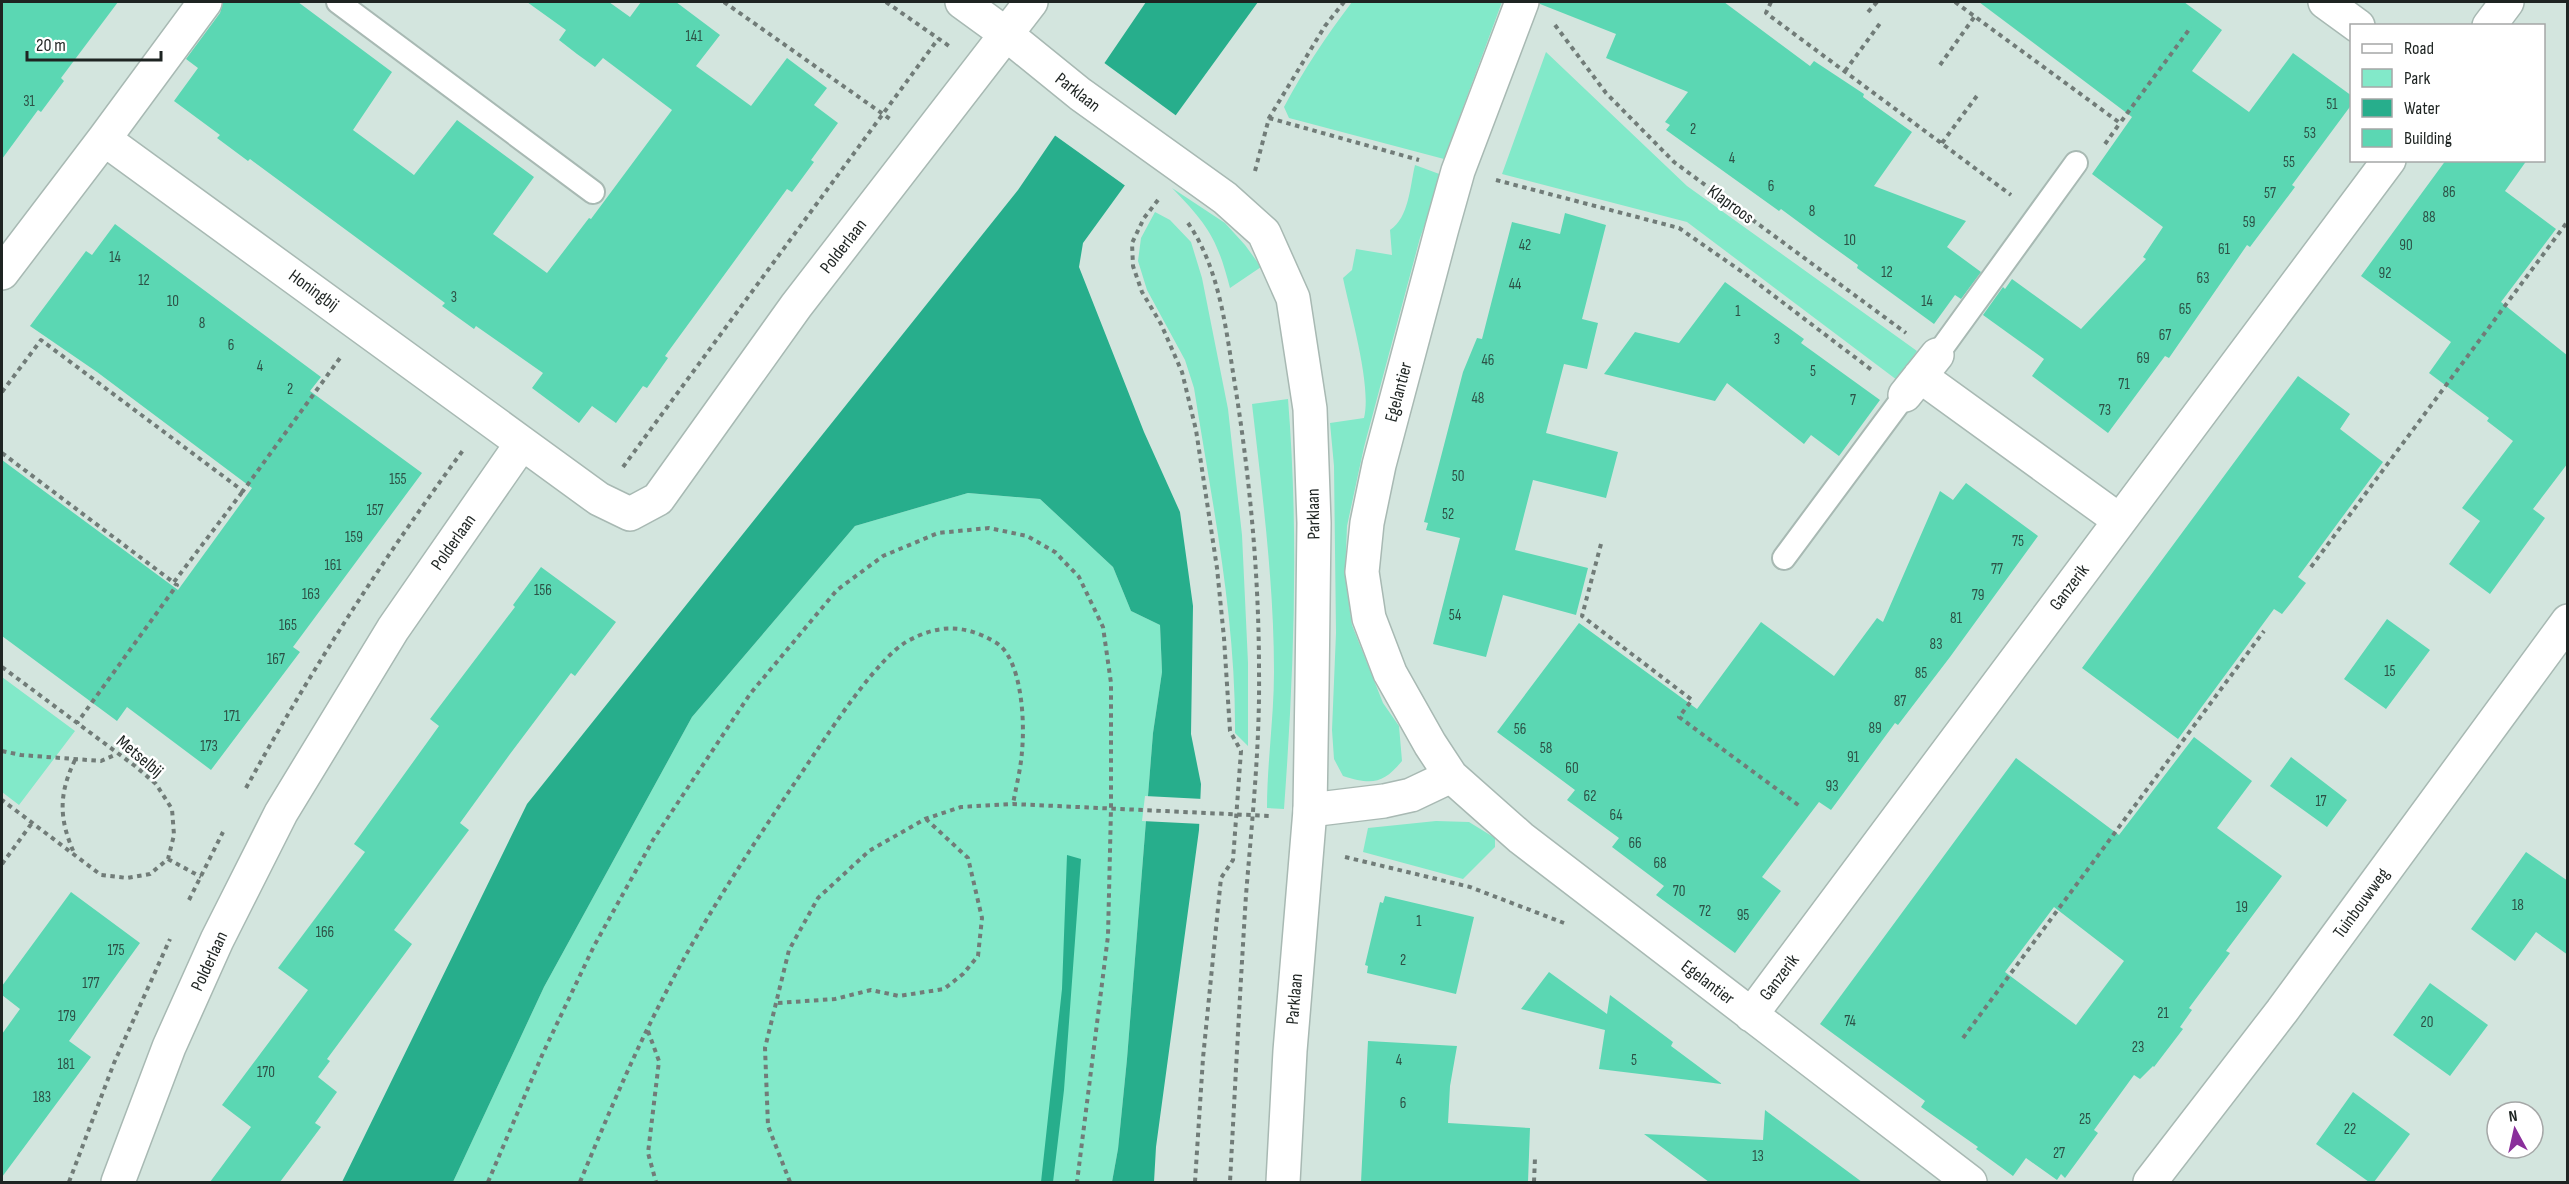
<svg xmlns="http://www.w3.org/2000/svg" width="2569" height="1184" font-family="'Sofia Sans Condensed',sans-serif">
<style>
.green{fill:#82e9c9}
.water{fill:#27ae8c}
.pier{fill:#d3e5de}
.building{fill:#5bd7b3;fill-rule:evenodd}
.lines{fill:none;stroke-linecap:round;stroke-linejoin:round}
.lane-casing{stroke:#a8b9b3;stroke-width:26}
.street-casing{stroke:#a8b9b3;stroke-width:36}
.secondary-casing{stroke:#a8b9b3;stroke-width:36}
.path{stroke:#717c78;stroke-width:4;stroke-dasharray:4.5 4.5;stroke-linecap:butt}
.lane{stroke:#fff;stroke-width:22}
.street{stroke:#fff;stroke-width:33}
.secondary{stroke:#fff;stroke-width:33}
.labels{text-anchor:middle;stroke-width:5;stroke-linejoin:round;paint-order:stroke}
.number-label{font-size:15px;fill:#2d5146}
.street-label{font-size:18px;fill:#1e2422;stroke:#fff}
</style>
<rect width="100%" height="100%" fill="#d3e5de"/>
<path class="green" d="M1352 2H1502L1444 159 1289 118 1284 107C1304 69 1327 35 1352 2Z
M1546 52 1687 186 1917 351 1897 380 1687 222 1502 174Z
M1415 165 1442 175 1420 238 1364 447 1347 526 1345 576 1352 625 1383 703 1399 726 1402 761C1383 784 1372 785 1343 776L1334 759 1332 730 1336 633 1334 466 1330 423 1364 418C1372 386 1350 312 1343 278L1352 270 1356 249 1392 255 1390 230C1409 218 1410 186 1415 165Z
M1172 188 1225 223 1245 245 1261 267 1230 288C1217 238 1208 225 1172 188Z
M1155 212 1170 220 1191 242 1202 278 1228 409 1242 535 1248 663V746L1235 733C1236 617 1212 502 1194 388L1185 360 1147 290 1138 261 1141 238Z
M1288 399C1299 535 1294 672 1284 809L1267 808C1267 763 1274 717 1274 672 1274 582 1262 492 1252 404Z
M968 493 1040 499 1113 567 1131 611 1160 625 1162 672 1153 733 1127 1059 1118 1149 1112 1182H453L544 987 692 717 855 526Z
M2 677 75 731 19 805 2 792Z
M1436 821 1469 822 1495 838V847L1463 879 1363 852 1368 828Z"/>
<path class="water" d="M1146 2H1258L1083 243 1079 267 1144 432 1180 512 1193 606 1191 734 1201 784 1199 830 1156 1147 1154 1182H1112L1118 1149 1127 1059 1153 733 1162 672 1160 625 1131 611 1113 567 1040 499 968 493 855 526 692 717 544 987 453 1182H342L527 804 1018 190Z
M1067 855 1081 859 1064 1090 1053 1182H1041L1062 989Z"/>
<path class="pier" d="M1103 62 1178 117 1127 187 1053 134Z
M1145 796 1203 799 1202 824 1142 821Z"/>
<path class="building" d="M2 2H118L61 78 64 81 41 112 38 110 2 159Z
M223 2H298L392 72 353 130 414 175 457 120 534 177 493 234 547 273 589 218 591 219 672 110 603 58 595 67 577 54 559 40 566 30 527 2H609L630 17 641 2H676L720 35 696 66 751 106 787 58 827 88 814 105 838 123 811 160 814 162 792 192 787 189 665 356 668 358 647 388 643 386 616 423 592 406 579 423 532 388 543 373 476 326 474 329 442 306 445 303 250 159 248 161 217 138 220 135 174 101 198 68 186 59 220 13Z
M1540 2H1724L1810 66 1814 61 1864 94 1863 97 1912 132 1874 186 1966 221 1947 247 1981 272 1961 299 1955 295 1934 324 1857 268 1858 265 1819 237 1781 209 1779 211 1666 130 1670 125 1665 122 1688 92 1606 58 1616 34 1540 4Z
M1979 2H2184L2222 30 2192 71 2249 112 2293 53 2352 96V104L2292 185 2295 187 2250 247 2247 245 2169 358 2165 356 2108 433 2032 376 2044 359 1983 315 2003 287 2005 289 2012 279 2081 329 2146 259 2143 257 2163 227 2092 174 2132 117Z
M2446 160H2527L2505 191 2556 229 2501 302 2568 356V463L2533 509 2545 518 2490 594 2449 564 2480 521 2462 508 2513 441 2487 421 2489 418 2429 373 2451 342 2361 276Z
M1565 213 1606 225 1582 319 1598 323 1587 369 1564 364 1546 433 1618 452 1606 498 1533 480 1515 550 1588 568 1576 615 1503 595 1486 657 1433 644 1460 538 1426 530 1428 523 1424 522 1463 372 1477 338 1482 339 1512 222 1560 234Z
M115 224 321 377 310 391 422 473 293 647 300 652 211 770 127 707 117 721 2 636V460L178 590 252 488 97 372 30 326 86 251 92 255Z
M1725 282 1804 339 1801 343 1880 400 1839 456 1811 435 1804 444 1727 383 1715 401 1604 374 1635 332 1679 343Z
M2298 376 2350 414 2340 429 2383 462 2298 577 2306 583 2294 599 2282 614 2274 609 2178 739 2082 668Z
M1966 483 2038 536 1950 657 1898 725 1895 723 1831 810 1819 802 1762 877 1781 891 1735 953 1656 895 1664 886 1612 847 1619 838 1567 800 1575 790 1497 732 1579 623 1697 709 1761 622 1834 676 1877 618 1883 622 1940 491 1953 500Z
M541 567 616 622 575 676 571 673 510 754 460 823 469 830 394 930 412 944 327 1059 330 1061 318 1077 337 1092 315 1123 321 1127 280 1182H210L251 1127 222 1105 308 990 278 968 365 852 354 844 439 726 430 719 515 607 513 605Z
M2387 619 2430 650 2386 709 2344 679Z
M2194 737 2252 781 2217 828 2282 876 2226 951 2230 953 2189 1008 2192 1010 2180 1027 2183 1029 2154 1067 2153 1066 2140 1079 2134 1075 2094 1130 2098 1133 2065 1178 2061 1174 2057 1180 2026 1158 2013 1176 1976 1149 1978 1147 1921 1107 1925 1101 1820 1024 2016 758 2119 835ZM2054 907 2124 961 2076 1025 2005 972Z
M2291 757 2347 800 2327 827 2270 786Z
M2526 852 2568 881V955L2536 932 2515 961 2471 929Z
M71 892 140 943 69 1041 91 1057 2 1177V1034L20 1009 2 995V986Z
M1385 896 1474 917 1456 994 1367 973 1368 966 1365 965 1380 902 1383 903Z
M1549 972 1607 1014 1610 995 1673 1042 1671 1046 1722 1084 1599 1069 1605 1030 1521 1009Z
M2430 983 2488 1025 2450 1076 2393 1035Z
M1368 1041 1457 1046 1450 1086 1448 1123 1530 1128 1528 1182H1361Z
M2353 1092 2410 1134 2374 1182H2369L2316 1144Z
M1765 1110 1862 1182H1709L1644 1134 1763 1140Z"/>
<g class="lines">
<g class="lane-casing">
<path id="lane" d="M338 2 593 192
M1937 355 2076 163
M1784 558 1905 395"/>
</g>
<g class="street-casing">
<path id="street" d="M1522 2 1458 171 1442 228 1379 465 1367 523 1362 572 1369 618 1390 673 1430 744 1451 776 1521 838 1970 1182
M2325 2 2358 26
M2489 26 2507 2
M104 139 205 2
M2 273 104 139 522 443
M1920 376 2119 520
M1905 395 1937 355
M1310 810 1384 801 1411 795 1451 776
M1751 1015 2389 160
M118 1182 169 1047 217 940 281 813 393 629 522 443 599 499 630 514 658 499 796 306 1031 2
M2150 1182 2282 1011 2568 621"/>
</g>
<g class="secondary-casing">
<path id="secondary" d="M962 2 1006 34 1080 94 1225 198 1264 233 1293 298 1310 409 1314 523 1312 686 1310 810 1290 1051 1283 1182"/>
</g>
<path class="path" d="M724 2 890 119
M886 2 949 46
M1771 2 1766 13 2011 195
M1955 2 2120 123 2191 27
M1868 12 1877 2
M1555 25 1606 93 1674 162 1906 333
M1940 65 1975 16
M1845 71 1881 22
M1269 118 1419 160
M1942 143 1979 93
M2105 144 2120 123
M1255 171 1269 118 1325 26 1344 2
M1496 180 1679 228 1748 276 1873 371
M1158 200 1144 218 1132 243 1133 266 1142 292 1161 324 1182 372 1196 430 1217 568 1224 638 1230 731 1241 751 1233 860 1221 878 1203 1058 1195 1182
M1188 223C1220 269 1226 330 1235 385 1250 479 1259 576 1259 671 1260 746 1252 821 1246 895 1240 991 1235 1087 1230 1182
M2 392 41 340 243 491 340 358
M2 453 177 585 77 723
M623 467 938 39
M1601 544 1582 616 1692 700 1679 717 1801 807
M2311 567 2568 221
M174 582 243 491
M2 667 135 766 156 784 172 809 174 835 168 859 150 874 127 878 101 875 2 800
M2 751 21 755 101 761 117 754
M75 760C58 795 59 820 75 855
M246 788C311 670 384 557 464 449
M1345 857 1470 887 1564 923
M168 859 201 877
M2 864 32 823
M189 900 223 832
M778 1003 835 999 871 990 899 996 944 989 963 974 978 956 982 918 968 858 926 819
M648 1031 659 1061 648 1153 656 1182
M1963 1038 2264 631
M69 1182 114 1063 170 939
M488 1182 543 1053 594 946 653 840 750 694 837 590 883 556 938 533 989 528 1027 536 1055 552 1079 577 1103 627 1111 683V808L1108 936 1077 1182
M580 1182C606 1120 632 1057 664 996 708 910 763 830 817 750 836 722 878 659 906 642 938 624 964 624 995 642 1022 657 1025 722 1022 751 1021 768 1016 787 1013 804
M790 1182 768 1126 765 1048 789 950 818 898 869 851 925 819 961 807 1013 804 1271 816
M1534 1182 1535 1158"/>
<use href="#lane" class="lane"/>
<use href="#street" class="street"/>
<use href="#secondary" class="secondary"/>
</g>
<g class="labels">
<g class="number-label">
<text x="694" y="41">141</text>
<text x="29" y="106">31</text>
<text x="2332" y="109">51</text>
<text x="1693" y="134">2</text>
<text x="2310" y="138">53</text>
<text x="1732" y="163">4</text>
<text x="2289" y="167">55</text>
<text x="1771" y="191">6</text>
<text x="2449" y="197">86</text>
<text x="2270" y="198">57</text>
<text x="1812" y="216">8</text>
<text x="2429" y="222">88</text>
<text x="2249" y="227">59</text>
<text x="1850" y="245">10</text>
<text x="1525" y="250">42</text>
<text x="2406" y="250">90</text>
<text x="2224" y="254">61</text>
<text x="115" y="262">14</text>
<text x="1887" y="277">12</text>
<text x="2385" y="278">92</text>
<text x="2203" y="283">63</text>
<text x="144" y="285">12</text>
<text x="1515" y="289">44</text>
<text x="454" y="302">3</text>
<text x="173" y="306">10</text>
<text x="1927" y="306">14</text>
<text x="2185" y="314">65</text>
<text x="1738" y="316">1</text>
<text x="202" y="328">8</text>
<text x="2165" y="340">67</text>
<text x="1777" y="344">3</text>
<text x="231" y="350">6</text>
<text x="2143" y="363">69</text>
<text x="1488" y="365">46</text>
<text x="260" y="371">4</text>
<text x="1813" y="376">5</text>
<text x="2124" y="389">71</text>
<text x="290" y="394">2</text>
<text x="1478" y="403">48</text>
<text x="1853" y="405">7</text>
<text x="2105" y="415">73</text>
<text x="1458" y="481">50</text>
<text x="398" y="484">155</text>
<text x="375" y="515">157</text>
<text x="1448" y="519">52</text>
<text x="354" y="542">159</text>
<text x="2018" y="546">75</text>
<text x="333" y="570">161</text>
<text x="1997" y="574">77</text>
<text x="543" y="595">156</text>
<text x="311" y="599">163</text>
<text x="1978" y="600">79</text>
<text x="1455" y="620">54</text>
<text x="1956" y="623">81</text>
<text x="288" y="630">165</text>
<text x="1936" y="649">83</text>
<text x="276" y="664">167</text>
<text x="2390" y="676">15</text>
<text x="1921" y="678">85</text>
<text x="1900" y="706">87</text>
<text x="232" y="721">171</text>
<text x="1875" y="733">89</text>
<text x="1520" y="734">56</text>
<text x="209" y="751">173</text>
<text x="1546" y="753">58</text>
<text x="1853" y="762">91</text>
<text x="1572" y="773">60</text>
<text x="1832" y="791">93</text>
<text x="1590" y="801">62</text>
<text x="2321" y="806">17</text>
<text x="1616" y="820">64</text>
<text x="1635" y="848">66</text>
<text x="1660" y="868">68</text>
<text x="1679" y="896">70</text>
<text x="2518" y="910">18</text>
<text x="2242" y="912">19</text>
<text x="1705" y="916">72</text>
<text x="1743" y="920">95</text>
<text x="1419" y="926">1</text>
<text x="325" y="937">166</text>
<text x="116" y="955">175</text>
<text x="1403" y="965">2</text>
<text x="91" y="988">177</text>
<text x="2163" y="1018">21</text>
<text x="67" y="1021">179</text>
<text x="1850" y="1026">74</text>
<text x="2427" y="1027">20</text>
<text x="2138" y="1052">23</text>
<text x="1399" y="1065">4</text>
<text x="1634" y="1065">5</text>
<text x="66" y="1069">181</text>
<text x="266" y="1077">170</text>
<text x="42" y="1102">183</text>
<text x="1403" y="1108">6</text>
<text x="2085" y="1124">25</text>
<text x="2350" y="1134">22</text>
<text x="2059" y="1158">27</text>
<text x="1758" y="1161">13</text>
</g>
<g class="street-label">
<text transform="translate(1078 92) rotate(38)" y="6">Parklaan</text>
<text transform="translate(1731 204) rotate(36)" y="6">Klaproos</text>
<text transform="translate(843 246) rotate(-52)" y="6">Polderlaan</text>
<text transform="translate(314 290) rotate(36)" y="6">Honingbij</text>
<text transform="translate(1398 392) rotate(-75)" y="6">Egelantier</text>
<text transform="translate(1313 514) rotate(-91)" y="6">Parklaan</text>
<text transform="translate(453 542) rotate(-55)" y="6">Polderlaan</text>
<text transform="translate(2069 587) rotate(-53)" y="6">Ganzerik</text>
<text transform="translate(140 756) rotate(40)" y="6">Metselbij</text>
<text transform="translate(2361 903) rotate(-54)" y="6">Tuinbouwweg</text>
<text transform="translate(209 961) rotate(-65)" y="6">Polderlaan</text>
<text transform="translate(1779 977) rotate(-53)" y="6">Ganzerik</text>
<text transform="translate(1708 982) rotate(37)" y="6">Egelantier</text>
<text transform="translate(1294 999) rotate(-85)" y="6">Parklaan</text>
</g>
</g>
<rect width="2569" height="1184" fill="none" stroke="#1e2422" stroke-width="6"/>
<rect x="2350" y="24" width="195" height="138" fill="#ffffff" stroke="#a5a7a7" stroke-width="1.5"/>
<rect x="2362" y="44" width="30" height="9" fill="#ffffff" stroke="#a5a7a7" stroke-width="1.5"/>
<text x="2404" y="54" font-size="18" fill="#1e2422">Road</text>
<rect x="2362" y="69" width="30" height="18" fill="#82e9c9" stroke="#a5a7a7" stroke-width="1.5"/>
<text x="2404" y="84" font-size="18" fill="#1e2422">Park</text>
<rect x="2362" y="99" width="30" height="18" fill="#27ae8c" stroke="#a5a7a7" stroke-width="1.5"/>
<text x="2404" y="114" font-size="18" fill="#1e2422">Water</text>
<rect x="2362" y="129" width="30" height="18" fill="#5bd7b3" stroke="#a5a7a7" stroke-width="1.5"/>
<text x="2404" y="144" font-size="18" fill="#1e2422">Building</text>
<g transform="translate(2515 1130) rotate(352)"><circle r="28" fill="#ffffff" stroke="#a5a7a7" stroke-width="1.5"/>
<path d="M0-4.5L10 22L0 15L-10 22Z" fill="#8a2f9b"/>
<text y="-9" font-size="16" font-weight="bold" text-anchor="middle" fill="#1e2422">N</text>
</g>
<path d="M27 51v9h134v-9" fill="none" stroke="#1e2422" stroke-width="3"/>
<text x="36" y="51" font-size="18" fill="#1e2422" stroke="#ffffff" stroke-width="4.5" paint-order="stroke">20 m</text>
</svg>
